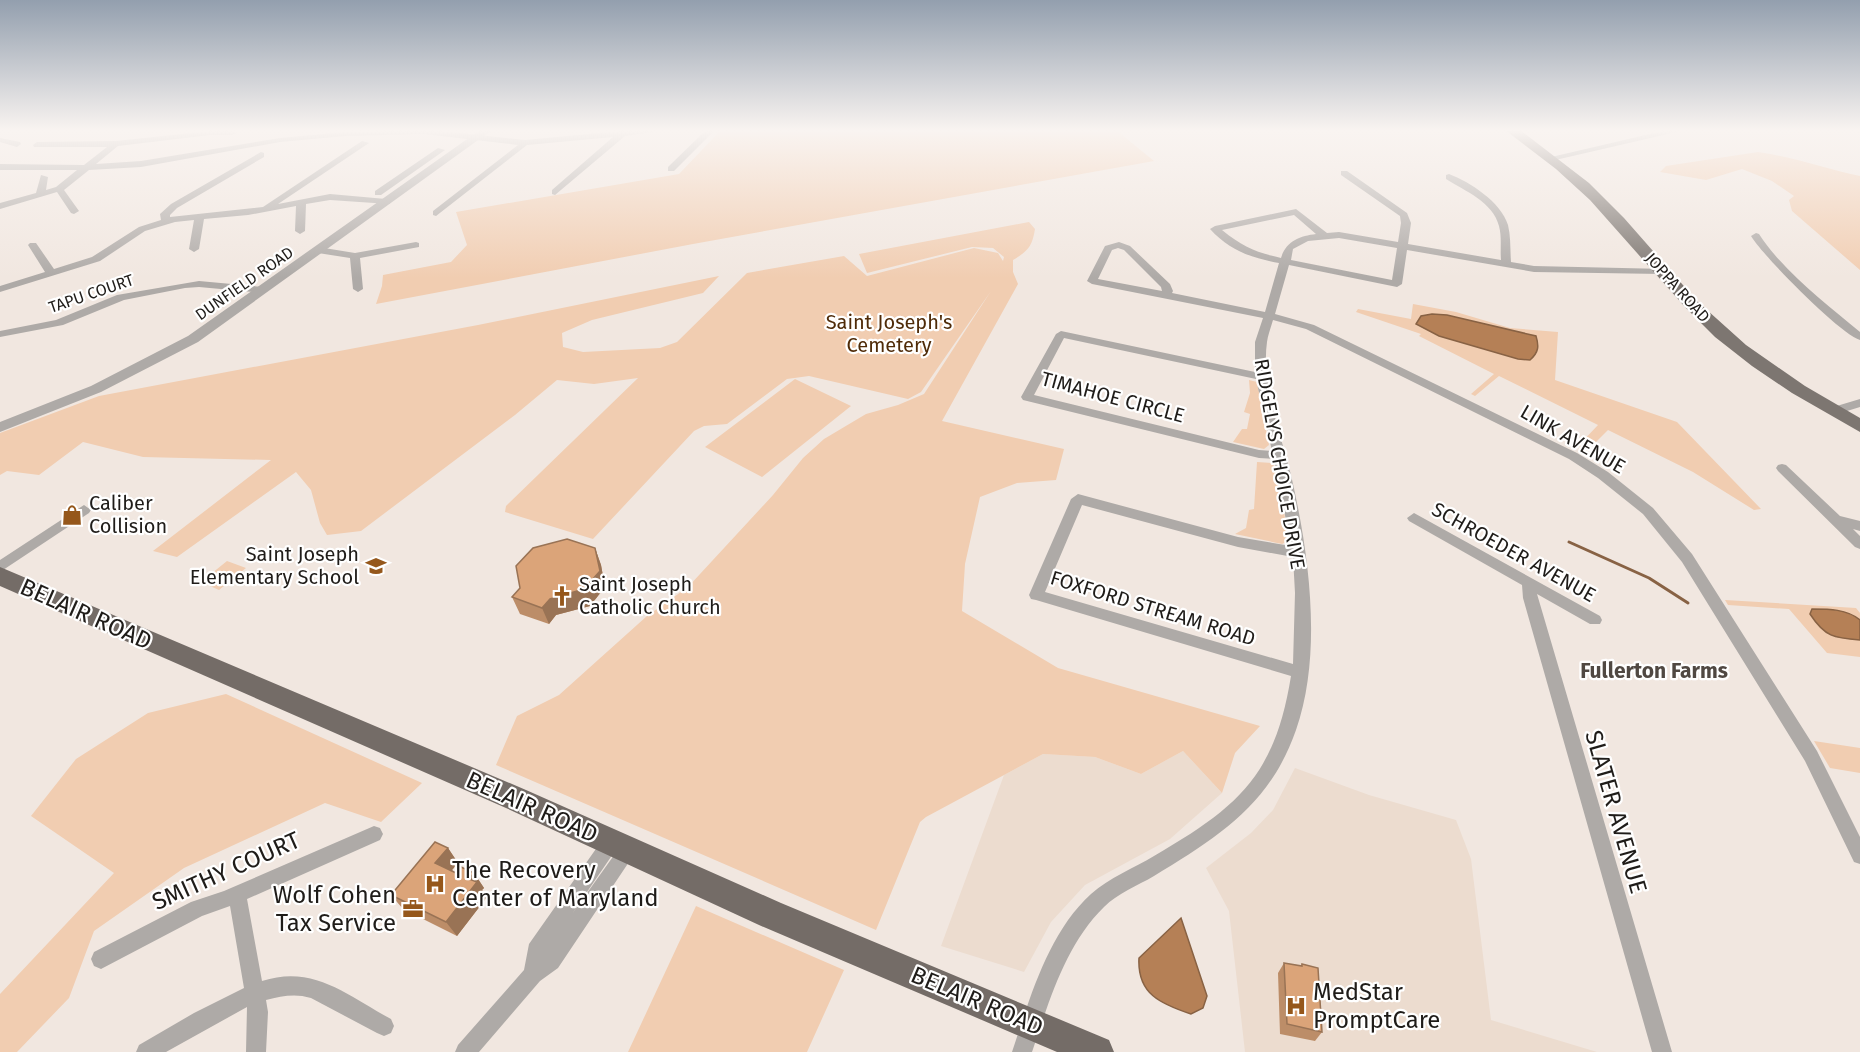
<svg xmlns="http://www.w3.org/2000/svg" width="1860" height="1052" font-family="'Fira Sans',sans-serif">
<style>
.built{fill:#ecdccf}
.green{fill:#f1cdb1}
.water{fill:#b58056;stroke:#886244;stroke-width:1.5}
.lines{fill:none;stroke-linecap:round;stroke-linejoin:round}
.stream{stroke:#886244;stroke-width:3}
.minor{fill:#aeaaa7;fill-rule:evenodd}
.tertiary{fill:#aeaaa7;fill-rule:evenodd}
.primary{fill:#7d7671;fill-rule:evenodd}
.trunk{fill:#746c67;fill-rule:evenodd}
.wall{fill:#bc8d68}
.shaded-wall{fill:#997355}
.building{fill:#dba479;stroke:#997355;stroke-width:1.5}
.labels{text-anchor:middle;stroke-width:4.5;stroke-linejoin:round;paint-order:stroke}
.far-street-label{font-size:16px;fill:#1f1c19;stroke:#fff}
.park-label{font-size:20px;fill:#4f2b08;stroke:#fff}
.street-label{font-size:20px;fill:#1f1c19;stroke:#fff}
.poi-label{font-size:20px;fill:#1f1c19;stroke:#fff;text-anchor:start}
.neighbourhood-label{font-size:21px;font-weight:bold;fill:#504842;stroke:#fff}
.near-street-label{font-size:24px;fill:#1f1c19;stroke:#fff}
.near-poi-label{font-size:24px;fill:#1f1c19;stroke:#fff;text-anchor:start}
</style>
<rect width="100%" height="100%" fill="#f1e7e0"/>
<path class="built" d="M1183 751 1222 793 1170 839 1085 885 1051 922 1024 972 941 946 1004 775 1043 754 1095 757 1141 774Z
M1295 768 1369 795 1456 820 1471 859 1491 1020 1597 1052H1245L1229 911 1206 868 1251 833 1273 810Z"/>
<path class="green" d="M721 130H1116L1154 161 693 244 376 304 382 286 383 275 451 262 467 245 456 212 679 174Z
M1758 152C1793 157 1826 169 1860 176V270L1792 211 1789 200 1794 196 1772 181 1742 169 1706 180 1660 172 1666 166Z
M1029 222 1035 229C1032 247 1028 251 1013 260V272L1018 284 942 421 1064 449 1056 480 1017 483 980 497 965 564 962 611 1058 668 1260 726 1235 753 1222 793 1183 751 1141 774 1095 757 1043 754 926 817 920 822 876 930 496 765 517 716 559 695 647 616 688 587 773 495 803 458 824 439 866 414 898 405 924 394 991 291 921 392 908 399 809 376 787 379 727 424 704 426 694 431 593 539 505 512 506 506 638 378 594 384 557 380 515 415 361 531 327 535 320 523 311 490 296 472 177 557 153 551 271 460 143 457 83 442 39 475 7 471 0 475V433L99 396 478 325 719 276 703 293 592 320 562 333 563 347 583 352 660 348 677 342 747 273 844 256 867 276 974 248 998 253 1003 261 1004 257 993 248 972 247 867 273 859 254Z
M1413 304 1456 312 1510 328 1558 332 1555 380 1677 422 1761 509 1754 510 1693 472 1608 430 1587 451 1578 446 1598 425 1499 376 1475 396 1471 394 1494 374 1419 336 1421 334 1356 312 1358 309 1411 319Z
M795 379 851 406 762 477 705 447Z
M1249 380 1257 382 1269 445 1264 449 1233 442 1242 429H1247L1250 414 1244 412 1250 393Z
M1257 462 1273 463 1290 540 1282 544 1235 534 1246 528 1249 510 1254 509Z
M227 561 246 568 219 590 201 582Z
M1725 600 1856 608 1860 613V657L1827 653 1789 609 1728 605Z
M226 694 422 783 381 822 325 803 184 868 94 931 69 998 17 1052H0V994L114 873 31 816 76 759 148 713Z
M1814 741 1860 748V773L1830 768Z
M696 906 844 970 807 1052H628Z"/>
<path class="water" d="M1432 314 1447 315 1536 336C1539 346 1539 352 1530 360L1518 359 1439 336 1416 324 1421 316Z
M1812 609C1829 609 1847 609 1860 620V640C1834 638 1825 637 1810 614Z
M1181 918 1207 996 1203 1008 1191 1014C1161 1004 1137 994 1139 958Z"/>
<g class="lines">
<path class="stream" d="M1569 542 1649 578 1688 603"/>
<path class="minor" d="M432 130 525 140 631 130H666L625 136 555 195 552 194V190L613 137 527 145 436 216 433 215V211L518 145 424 134 345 136 280 142 141 167 89 170 64 190 79 211 74 214 71 213 57 192 0 209V203L36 193 41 175 48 177 46 190 56 187 77 170H0V164L84 165 107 147H34L33 145 37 142 116 141 210 131H232L236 133 232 135H210L118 146 96 164 141 161 280 138 345 132Z
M706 130H715L674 171H668V167Z
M1667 130H1685L1551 161 1547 158Z
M0 138 20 142 21 144 17 147 0 142Z
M362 141 369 143 278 204 330 194 386 199 391 202 389 204 330 200 306 204 305 231 300 234 295 231 296 206 248 215 204 219 199 249 194 252 189 249 194 220 175 222 145 231 100 261 0 292V286L45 272 28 245 30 243H36L54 269 92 257 139 227 161 220 160 214 171 204 261 152 264 153V157L177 208 170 215V217L263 207Z
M438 148 445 150 381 195H375V191Z
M1341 171H1347L1407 213 1411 223 1408 244 1501 260C1500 249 1502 237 1499 226 1493 202 1465 191 1446 179V175L1449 174C1470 182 1501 202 1508 225 1511 237 1510 250 1511 262L1534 266 1666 269 1667 271 1662 274 1534 272 1407 250 1402 284 1397 287 1289 265 1275 314 1314 325 1577 453 1608 472 1653 508 1692 554 1817 751 1860 837V864L1854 862 1805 761 1682 562 1643 514 1598 478 1569 459 1306 329 1273 320C1271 327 1268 335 1267 342 1261 383 1281 435 1291 475 1309 553 1323 653 1296 730 1270 805 1218 837 1154 876 1137 886 1118 893 1104 907 1065 945 1049 1002 1032 1052H1012C1030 998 1048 933 1091 894 1109 878 1134 868 1154 856 1238 807 1275 776 1291 676L1036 600 1031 599 1029 595 1071 499 1078 494 1238 537 1291 546 1274 459 1259 458 1023 400 1021 397 1056 334 1061 331 1255 372V342L1263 318 1092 284 1087 281 1105 246 1119 242 1130 246 1170 284 1173 291 1172 293 1265 312 1279 263C1252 258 1230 251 1210 229L1215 226 1296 209 1327 233 1339 232 1398 242 1401 223 1400 216 1341 175ZM1294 215 1316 234C1300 236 1286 241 1281 258 1255 252 1243 247 1222 230ZM1339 238 1397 248 1392 280 1291 260 1293 249 1308 241ZM1118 248 1124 250 1161 287 1162 291 1098 279 1112 250ZM1064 338 1256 379 1272 451 1259 450 1034 395ZM1082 505 1238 547 1293 557 1295 593 1293 664 1045 592Z
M1756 233 1759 234C1784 272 1825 303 1860 332V340C1840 334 1763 256 1751 236Z
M416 242 419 243V247L360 258 363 289 358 292 353 289 350 258 318 253 313 250 318 247 355 253Z
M199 281 263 287 268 290 263 293 199 287 185 288 124 300 63 325 0 337V331L56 320 117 295Z
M1860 399V407L1834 415 1828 411 1830 408Z
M1782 464 1786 465 1840 516 1860 521V531L1853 529 1860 536V549L1855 547 1778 471 1776 468 1778 465Z
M84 505 91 510 89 513 0 572V560Z
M1414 513 1600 616 1602 620 1600 624H1590L1537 594 1672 1052H1652L1523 598 1522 585 1409 521 1407 518Z
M374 826 380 828 383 834 380 840 247 899 262 981C314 964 348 996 391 1019L394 1026 391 1033 384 1036 377 1033 311 998C295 993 282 996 266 1000L268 1012 266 1052H246L247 1007 166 1052H136L139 1045 194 1013 244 988 230 906 202 916 101 969 94 966 91 959 94 952 191 902 224 891Z
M611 834 617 836 620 842 617 848 572 914 622 844 628 842 634 844 637 850 558 968 540 981 479 1052H455L458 1045 524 970 529 944 605 836Z"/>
<path class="tertiary" d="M480 130H492L198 342 101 392 0 432V422L91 386 188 336Z"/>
<path class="primary" d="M1505 130H1520L1589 183 1624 218 1697 301 1746 345 1805 386 1860 418V432L1792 393 1752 366 1715 337 1685 307 1590 200 1556 169Z"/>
<path class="trunk" d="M0 567 526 790 781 903 1109 1040 1114 1052H1057L759 925 506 808 0 586Z"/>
</g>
<path class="wall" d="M595 548 601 565 605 587 590 606 556 615 549 624 520 614 512 597Z
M448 848 458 863 452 870 456 873H474L484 888 482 890 487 897 457 936 403 909 391 895Z
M1284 963 1300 966 1302 964 1322 1032 1315 1041 1280 1034 1278 973Z"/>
<path class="shaded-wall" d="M595 548 601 565 605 587 590 606 556 615 549 624 542 608Z
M448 848 458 863 446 877 435 863Z
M474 873 484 888 482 890 487 897 457 936 446 922 469 879Z"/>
<path class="building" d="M567 539 595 548 600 571 584 589 550 599 542 608 512 597 520 588 516 566 533 548Z
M435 842 448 848 435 863 456 873 461 867 474 873 469 879 477 882 446 922 391 895Z
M1284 963 1302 966V964L1318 968 1322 1032 1287 1024Z"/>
<linearGradient id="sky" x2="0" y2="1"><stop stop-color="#939fae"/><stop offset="0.47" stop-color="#f9f4f1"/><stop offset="1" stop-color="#f9f4f1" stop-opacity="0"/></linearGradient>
<rect width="1860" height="278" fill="url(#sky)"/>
<defs>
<g id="shop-bare" transform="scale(1.62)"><path d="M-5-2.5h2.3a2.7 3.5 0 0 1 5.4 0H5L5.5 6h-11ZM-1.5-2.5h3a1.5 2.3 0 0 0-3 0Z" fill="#95571b" stroke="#fff" stroke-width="2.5" paint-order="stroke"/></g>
<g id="school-bare" transform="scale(1.62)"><path d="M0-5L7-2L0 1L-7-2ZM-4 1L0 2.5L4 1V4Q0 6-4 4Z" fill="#95571b" stroke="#fff" stroke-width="2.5" paint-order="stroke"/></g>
<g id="church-bare" transform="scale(1.62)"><path d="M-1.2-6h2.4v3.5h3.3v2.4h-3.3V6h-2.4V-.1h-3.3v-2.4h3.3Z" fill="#95571b" stroke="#fff" stroke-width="2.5" paint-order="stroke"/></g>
<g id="hospital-bare" transform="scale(1.62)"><path d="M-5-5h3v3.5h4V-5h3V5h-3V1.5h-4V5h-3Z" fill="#95571b" stroke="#fff" stroke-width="2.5" paint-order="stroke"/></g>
<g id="office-bare" transform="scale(1.62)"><path d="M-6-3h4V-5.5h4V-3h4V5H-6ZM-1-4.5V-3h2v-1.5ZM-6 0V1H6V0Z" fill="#95571b" stroke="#fff" stroke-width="2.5" paint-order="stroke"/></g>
</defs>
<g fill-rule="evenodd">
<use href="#shop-bare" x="72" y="515"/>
<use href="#school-bare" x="376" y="566"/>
<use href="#church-bare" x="562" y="596"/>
<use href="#hospital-bare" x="435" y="884"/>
<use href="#office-bare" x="413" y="909"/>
<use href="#hospital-bare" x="1296" y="1006"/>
</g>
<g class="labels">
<g class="far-street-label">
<text transform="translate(244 283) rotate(-35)" y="6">DUNFIELD ROAD</text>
<text transform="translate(1678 287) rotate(48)" y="6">JOPPA ROAD</text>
<text transform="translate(91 293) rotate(-19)" y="6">TAPU COURT</text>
</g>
<g class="park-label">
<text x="889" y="329">Saint Joseph's<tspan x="889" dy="23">Cemetery</tspan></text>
</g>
<g class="street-label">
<text transform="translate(1113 397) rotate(15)" y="7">TIMAHOE CIRCLE</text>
<text transform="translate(1573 439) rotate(30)" y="7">LINK AVENUE</text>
<text transform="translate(1280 464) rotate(80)" y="7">RIDGELYS CHOICE DRIVE</text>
<text transform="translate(1514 552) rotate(29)" y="7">SCHROEDER AVENUE</text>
<text transform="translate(1153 608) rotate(17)" y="7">FOXFORD STREAM ROAD</text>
</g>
<g class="poi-label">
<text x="89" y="510">Caliber<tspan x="89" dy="23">Collision</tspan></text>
<text x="359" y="561" text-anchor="end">Saint Joseph<tspan x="359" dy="23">Elementary School</tspan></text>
<text x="579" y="591">Saint Joseph<tspan x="579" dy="23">Catholic Church</tspan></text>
</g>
<g class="neighbourhood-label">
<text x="1654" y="678">Fullerton Farms</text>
</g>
<g class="near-street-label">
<text transform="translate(86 614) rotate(24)" y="8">BELAIR ROAD</text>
<text transform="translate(532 807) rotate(24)" y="8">BELAIR ROAD</text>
<text transform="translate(1616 812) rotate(74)" y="8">SLATER AVENUE</text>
<text transform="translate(226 871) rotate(-24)" y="8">SMITHY COURT</text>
<text transform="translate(977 1001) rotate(23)" y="8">BELAIR ROAD</text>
</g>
<g class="near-poi-label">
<text x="452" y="878">The Recovery<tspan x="452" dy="28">Center of Maryland</tspan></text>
<text x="396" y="903" text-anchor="end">Wolf Cohen<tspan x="396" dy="28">Tax Service</tspan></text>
<text x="1313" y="1000">MedStar<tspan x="1313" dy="28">PromptCare</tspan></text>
</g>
</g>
</svg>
